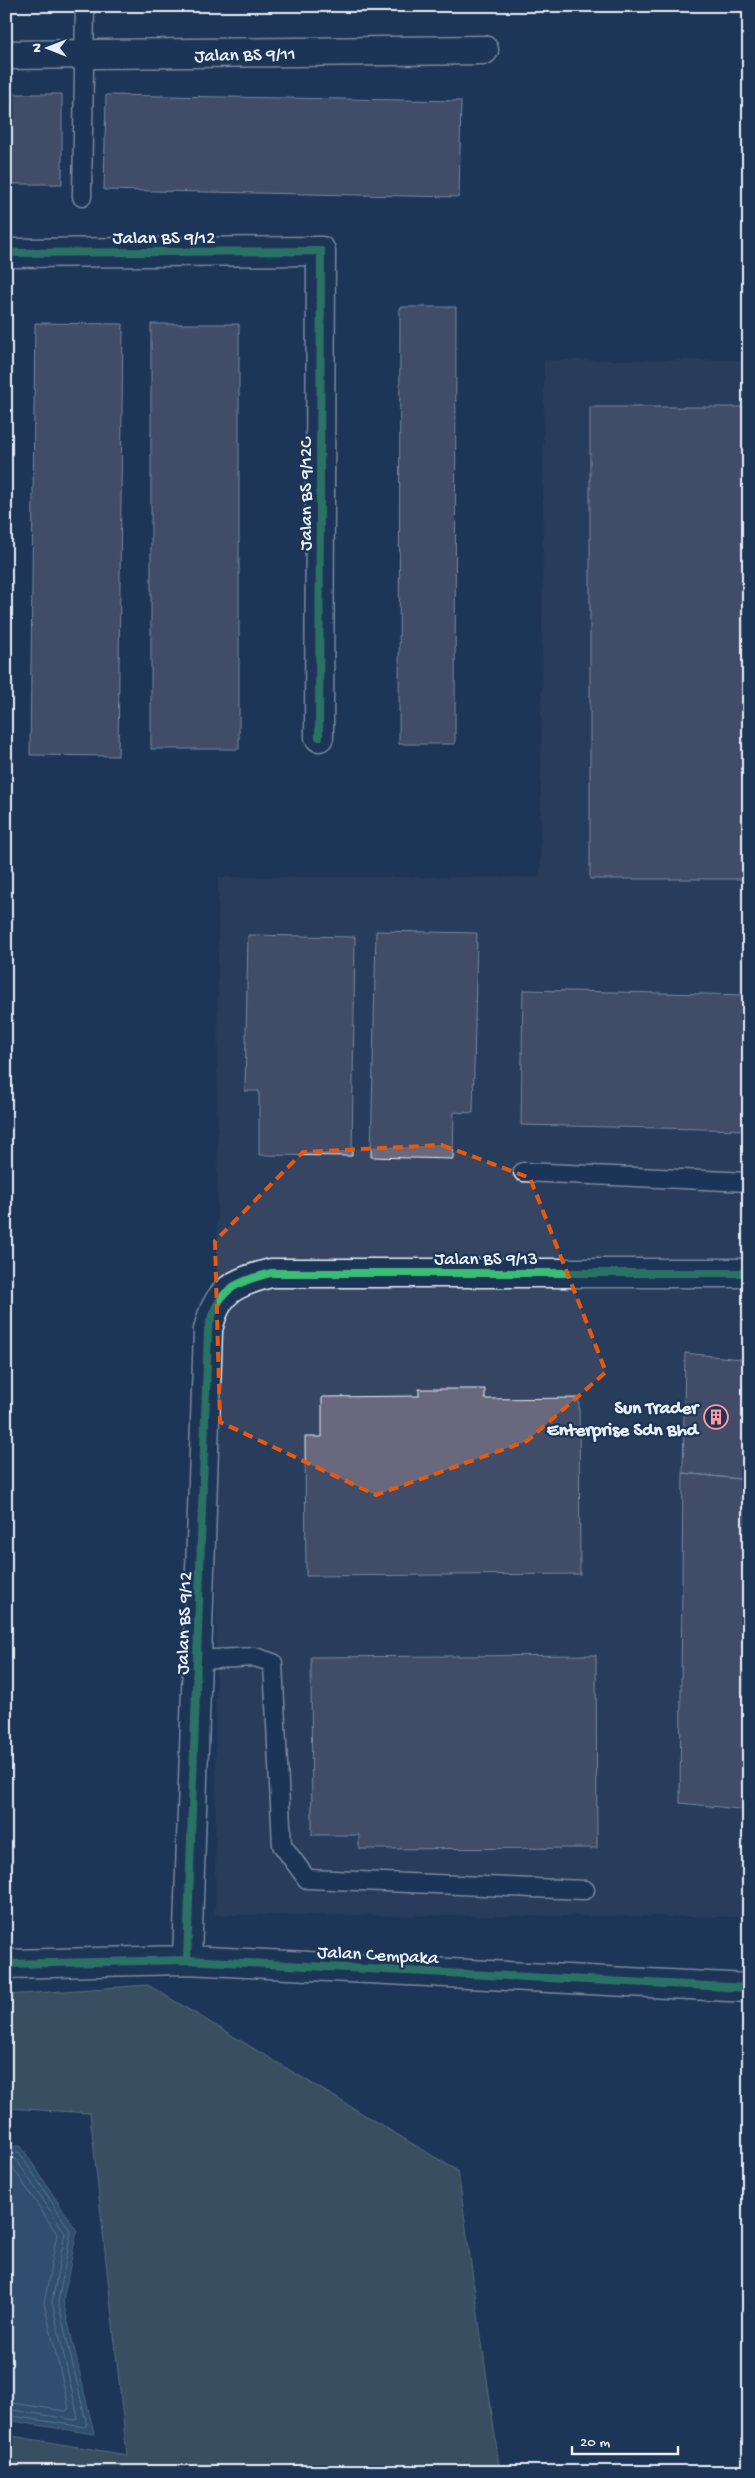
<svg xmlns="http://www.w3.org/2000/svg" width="755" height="2478" font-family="'Gochi Hand',sans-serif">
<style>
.built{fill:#344462}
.green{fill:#586f6b;stroke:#a0b0b2}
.water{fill:#476e8f;stroke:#87a2b9}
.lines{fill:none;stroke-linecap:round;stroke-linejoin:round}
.shore{stroke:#a8bdce;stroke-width:1}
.building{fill:#6a687d;stroke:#e8f1f8}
.service-casing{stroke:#e8f1f8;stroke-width:21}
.minor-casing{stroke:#e8f1f8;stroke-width:31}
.service{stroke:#1d3557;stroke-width:18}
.minor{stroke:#1d3557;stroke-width:28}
.cycleway-casing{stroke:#1d3557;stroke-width:11}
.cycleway{stroke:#3abd76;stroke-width:8}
.marked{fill:none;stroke:#e8590c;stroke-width:4;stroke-dasharray:10 6;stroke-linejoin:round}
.labels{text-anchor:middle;stroke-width:4.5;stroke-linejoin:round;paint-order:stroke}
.street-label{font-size:19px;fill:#e8f1f8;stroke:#1d3557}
.poi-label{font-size:19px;font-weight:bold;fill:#e8f1f8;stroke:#1d3557;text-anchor:end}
</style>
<rect width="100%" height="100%" fill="#1d3557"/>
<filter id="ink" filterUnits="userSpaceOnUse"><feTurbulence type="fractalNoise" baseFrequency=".02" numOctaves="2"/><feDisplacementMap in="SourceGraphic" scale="10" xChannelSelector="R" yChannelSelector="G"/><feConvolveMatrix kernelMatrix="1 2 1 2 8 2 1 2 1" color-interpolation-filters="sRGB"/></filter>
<g filter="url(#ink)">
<path class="built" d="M544 360H749V1917L215 1915 218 877H540Z"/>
<path class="green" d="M148 1985 458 2171 500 2472H6V2435L127 2455 90 2113 6 2108V1995Z"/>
<path class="water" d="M21 2146 77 2231 63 2301 94 2434 6 2420V2147Z"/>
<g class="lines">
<path class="shore" d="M6 2151 19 2152 71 2232 58 2302 87 2425 84 2427 6 2415
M6 2158 16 2159 65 2233 52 2302 78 2418 76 2420 6 2409
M6 2165 12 2166 57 2234 44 2303 69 2408 66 2411 6 2402"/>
</g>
<path class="building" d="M6 94H62V184H6Z
M106 95 461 101 459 197 104 190Z
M400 307H456L455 744H399Z
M35 323 123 324 118 756 30 755Z
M151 324H239V749H151Z
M590 407H749V879H590Z
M376 931 477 933 473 1113 454 1112 453 1159 371 1157Z
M248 935 355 937 352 1156 259 1155V1091H245Z
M523 990 749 995V1130L521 1125Z
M685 1353 749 1360V1480L683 1473Z
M419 1389H485V1399L579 1398 580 1574 306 1576 305 1437H322V1397L419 1396Z
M683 1473 749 1480V1810L680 1803Z
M596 1655 597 1848 359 1849V1835H312L311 1657Z"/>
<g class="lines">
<g class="service-casing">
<path id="service" d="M82 197 85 6
M523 1172 749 1182
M197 1660 255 1657 273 1663 282 1845 307 1879 585 1890"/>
</g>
<g class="minor-casing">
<path id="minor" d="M6 55 484 50
M6 253 321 251 319 737
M187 1960 208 1330C217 1290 233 1283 271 1273H749
M6 1964 187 1960 749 1988"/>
</g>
<use href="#service" class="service"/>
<use href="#minor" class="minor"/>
<g class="cycleway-casing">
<path id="cycleway" d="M6 253 321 251 319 737
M187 1960 208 1330C217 1290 233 1283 271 1273H749
M6 1964 187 1960 749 1988"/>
</g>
<use href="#cycleway" class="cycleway"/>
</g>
</g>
<path d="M0 0H755V2478H0ZM442 1145 530 1178 606 1372 527 1441 376 1495 220 1422 215 1241 303 1152Z" fill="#1d3557" fill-opacity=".55" fill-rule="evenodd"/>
<path class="marked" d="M442 1145 530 1178 606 1372 527 1441 376 1495 220 1422 215 1241 303 1152Z"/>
<defs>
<g id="building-ring" transform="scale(1.25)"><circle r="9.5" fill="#1d3557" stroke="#ff9aa2" stroke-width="1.5"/><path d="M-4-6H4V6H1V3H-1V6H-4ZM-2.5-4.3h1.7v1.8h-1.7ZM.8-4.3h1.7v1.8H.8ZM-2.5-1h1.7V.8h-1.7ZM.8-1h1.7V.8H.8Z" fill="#ff9aa2"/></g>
</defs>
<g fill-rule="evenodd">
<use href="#building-ring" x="716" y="1417"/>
</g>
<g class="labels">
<g class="street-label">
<text transform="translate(245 53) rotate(-1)" y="7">Jalan BS 9/11</text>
<text x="164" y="243">Jalan BS 9/12</text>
<text transform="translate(304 494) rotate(-90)" y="7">Jalan BS 9/12C</text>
<text x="486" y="1264">Jalan BS 9/13</text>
<text transform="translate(182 1623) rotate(-88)" y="7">Jalan BS 9/12</text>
<text transform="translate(378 1953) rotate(3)" y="7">Jalan Cempaka</text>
</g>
<g class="poi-label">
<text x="698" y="1413">Sun Trader<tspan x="698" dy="22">Enterprise Sdn Bhd</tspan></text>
</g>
</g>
<rect width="755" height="2478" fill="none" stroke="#1d3557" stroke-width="25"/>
<rect x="12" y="12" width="730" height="2453" fill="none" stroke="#e8f1f8" stroke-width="2" filter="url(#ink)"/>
<g transform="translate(48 48) rotate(270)" stroke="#1d3557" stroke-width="4" paint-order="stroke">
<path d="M0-4L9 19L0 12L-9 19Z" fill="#e8f1f8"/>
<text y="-8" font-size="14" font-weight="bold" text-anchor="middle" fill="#e8f1f8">N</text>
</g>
<path d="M572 2446v8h106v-8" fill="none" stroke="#e8f1f8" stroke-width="2.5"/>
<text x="580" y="2446" font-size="15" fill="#e8f1f8" stroke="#1d3557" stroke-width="4" paint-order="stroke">20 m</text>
</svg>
